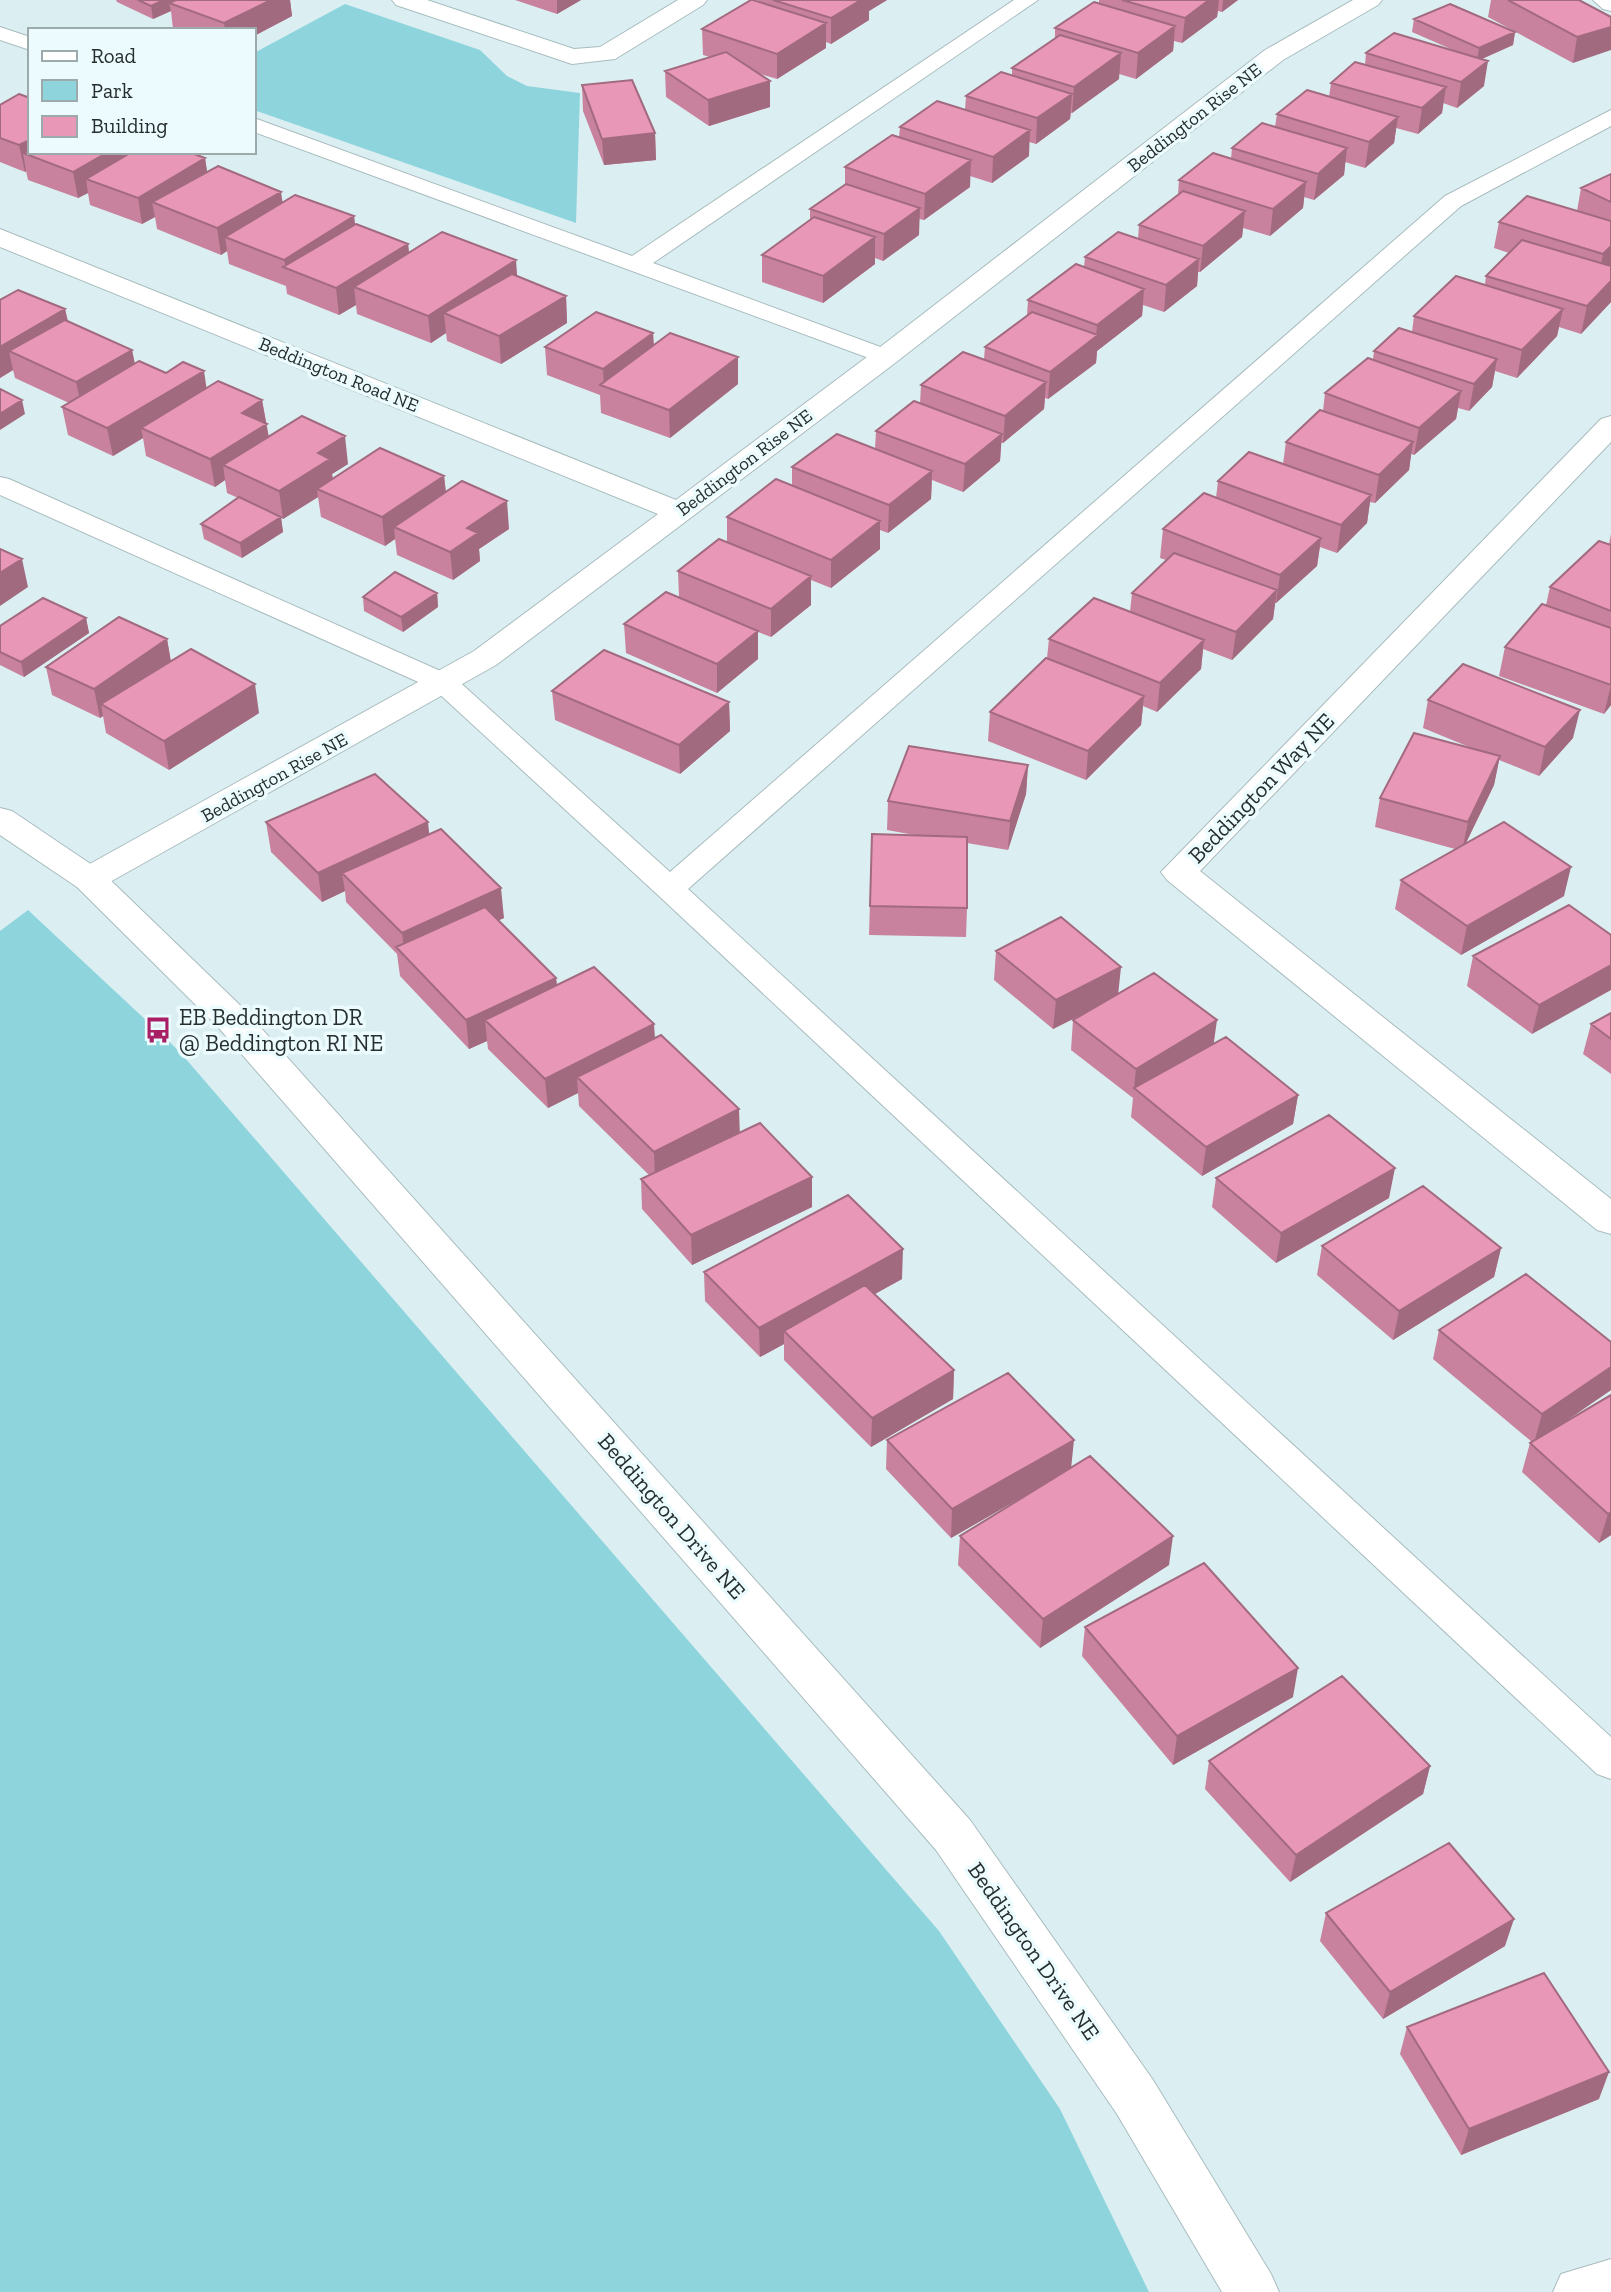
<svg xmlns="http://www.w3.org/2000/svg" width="1611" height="2292" font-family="'Zilla Slab',serif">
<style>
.green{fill:#8ed4dd}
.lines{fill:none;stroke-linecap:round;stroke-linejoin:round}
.service-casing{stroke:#a9bcbf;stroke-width:2}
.minor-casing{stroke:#a9bcbf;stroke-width:2}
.tertiary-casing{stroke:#a9bcbf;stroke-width:2}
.service{fill:#fff;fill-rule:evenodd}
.minor{fill:#fff;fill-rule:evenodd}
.tertiary{fill:#fff;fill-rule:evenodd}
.wall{fill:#c8829d}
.shaded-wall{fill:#a26a7f}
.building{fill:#e897b6;stroke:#a26a7f;stroke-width:2}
.labels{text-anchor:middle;stroke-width:7;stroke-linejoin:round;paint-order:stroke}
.far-street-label{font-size:19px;fill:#272e2f;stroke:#ecfcfe}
.street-label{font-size:23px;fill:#272e2f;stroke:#ecfcfe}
.poi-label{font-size:23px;fill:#272e2f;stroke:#ecfcfe;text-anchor:start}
</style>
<rect width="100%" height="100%" fill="#dbeff2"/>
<path class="green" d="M345 4 480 50 507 76 527 86 580 93 576 223 254 110V53Z
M28 910 179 1051 939 1931 1060 2109 1149 2292H0V931Z"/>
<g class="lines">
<g class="service-casing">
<path id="service" d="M1014 0H1038L653 263 894 352 897 357 894 362 885 364 254 132V118L632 256Z
M0 27 30 37V50L0 40Z
M1611 110V126L1461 206 688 889 1611 1737V1779L1597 1774 659 896 434 689 0 495V477L9 479 454 677 670 872 1445 196Z"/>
</g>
<g class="minor-casing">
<path id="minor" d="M392 0H427L574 49 600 47 678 0H707L703 5 615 59 572 64 396 5Z
M1353 0H1382L1378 5 1283 60 895 363 496 665 101 887 89 890 77 887 71 879 77 871 474 651 658 514 0 247V229L676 500 875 351 1265 50Z
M1593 0H1611V11L1603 9Z
M1611 416V442L1200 871 1611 1199V1234L1597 1230 1167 880 1161 872 1601 419Z
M1611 2259V2292H1553L1561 2274Z"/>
</g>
<g class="tertiary-casing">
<path id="tertiary" d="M0 808 12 811 101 871 244 1009 970 1820 1153 2080 1271 2274 1279 2292H1222L1117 2114 936 1850 218 1027 77 887 0 835Z"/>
</g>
<use href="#service" class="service"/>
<use href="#minor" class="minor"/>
<use href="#tertiary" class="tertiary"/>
</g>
<path class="wall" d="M116 0H290L292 16 254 36V30H176L173 29 171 11 153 19 117 2Z
M515 0H581L557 14Z
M758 0H887L869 11V20L831 44 826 42V48L777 79 757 73 770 107 709 126 666 97 665 71 710 57 703 55 702 29 758 2Z
M1099 0H1238L1222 12 1218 11 1217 17 1182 43 1174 41 1173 51 1136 79 1119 74V79L1072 113H1071L1070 119 1036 144 1029 142V156L992 183 970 176V187L924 220 919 219V235L883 261 875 258V264L823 303 762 282V255L810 220V209L845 184V167L899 137 900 127 965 110 966 96 1012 75V68L1055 38V28L1099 4Z
M1491 0H1579L1611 17 1573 63 1488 17Z
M1414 19 1515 32 1513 45 1482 59 1484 86 1457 108 1443 103 1442 113 1418 134 1396 128 1394 143 1365 168 1345 162 1344 175 1314 200 1304 197 1303 208 1270 236 1243 228 1242 237 1200 272H1198L1197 286 1164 312 1143 305 1142 316 1097 351 1096 363 1048 399 1045 398 1044 409 1003 443H1001L1000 461 963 492 932 480 931 499 888 533 880 530V549L831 588 811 580V605L771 637 758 632V659L717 693 626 653 624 624 679 597 678 571 727 542V517L792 486V467L875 449 876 431 920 403 921 385 984 359 985 347 1027 315 1028 300 1084 267 1085 257 1138 239 1139 225 1178 195 1179 180 1231 159 1232 148 1275 127 1277 114 1329 97 1331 83 1365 65 1366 53 1453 50 1412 32Z
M582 85 655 133 656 160 604 165 583 111Z
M0 105 30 152 205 158 207 172 283 202 354 216 355 225 408 244 409 252 517 276 566 296 567 323 501 364 447 341 446 333 431 343 357 314 356 305 339 315 287 294 286 286 229 264 227 251 221 255 157 229 155 217 142 224 90 205 88 193 78 198 28 180 26 171 25 172 0 162Z
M1611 174V302L1581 334 1559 327 1557 336 1517 378 1495 371 1492 387 1469 411 1458 408 1456 419 1414 455 1411 454 1409 470 1375 503 1370 502 1367 523 1337 553 1320 547 1317 566 1276 603H1275L1273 619 1232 660 1203 649 1201 669 1157 712 1143 706 1141 725 1086 780 988 741 990 712 1047 658 1049 639 1130 612 1132 593 1166 560 1160 558 1163 529 1216 498 1218 481 1283 464 1286 442 1323 411 1325 393 1373 359 1374 351 1412 332 1414 316 1485 284 1486 276 1509 253 1494 248 1499 222 1577 211 1581 188Z
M0 300 65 309 68 321 132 350 135 364 207 388 262 400 269 437 348 464 332 474 333 479 444 476 446 492 509 529 479 549 480 561 453 580 397 555 395 539 385 546 321 517 318 497 283 519 281 518 283 532 242 558 204 539 201 524 238 498 227 493 225 480 215 487 146 456 143 438 113 456 68 435 62 407 69 403 15 378 13 370 0 378Z
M653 333 654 345 738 357V384L670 438 601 413 600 395 547 375 545 347Z
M1611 534V705L1604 714 1499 676 1505 647 1546 605 1550 587 1609 544Z
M437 593 438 607 403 632 364 611 363 597Z
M86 618 89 633 24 677 0 665V626Z
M167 639 171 662 259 713 169 770 106 733 103 716 100 718 52 695 46 667Z
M552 691 729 702 730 731 680 774 555 720Z
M1428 700 1573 738 1539 776 1499 760 1494 785 1466 843 1564 896 1461 955 1395 909 1401 880 1455 849 1375 827 1380 798 1474 749 1423 728Z
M1028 765 1026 794 1008 850 967 843V908L966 937 869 935 872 834 920 836 887 830 888 801Z
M266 822 429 834 504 918 498 920 556 978 557 985 655 1038 739 1133 812 1207 692 1265 642 1209 641 1179 649 1175 579 1106 578 1093 548 1108 488 1049 487 1041 469 1049 400 976 397 954 346 902 345 891 322 902 271 852Z
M1611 935 1532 1034 1467 986 1473 956Z
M996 951 1119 994 1214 1044 1298 1095 1293 1124 1202 1176 1131 1117 1133 1098 1071 1050 1073 1020 1091 1010 1053 1029 994 980Z
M1611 1013V1074L1583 1054 1591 1024Z
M1216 1178 1389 1198 1276 1263 1212 1207Z
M1322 1246 1501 1248 1494 1277 1393 1340 1317 1275Z
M704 1272 902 1279 875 1294 954 1370 953 1399 871 1447 784 1360V1344L760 1357 705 1301Z
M1439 1330 1611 1390 1563 1423 1611 1395V1535L1599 1543 1522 1472 1530 1443 1532 1442 1433 1359Z
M887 1440 1071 1467 1169 1565 1040 1648 958 1565 960 1536 1033 1491 951 1538 886 1469Z
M1085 1627 1293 1697 1173 1765 1082 1656Z
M1209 1761 1430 1766 1423 1794 1290 1882 1205 1789Z
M1326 1913 1505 1946 1383 2019 1320 1941Z
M1407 2027 1599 2099 1461 2155 1400 2054Z"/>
<path class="shaded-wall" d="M164 0H196L169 3 171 11 153 19 151 6Z
M271 0H290L292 16 254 36V30H225L224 23Z
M557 0H581L557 14Z
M861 0H887L869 11V20L831 44V18Z
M1209 0H1219L1217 17 1182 43 1185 18Z
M1223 0H1238L1222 12Z
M826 23V48L777 79V54Z
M1175 26 1173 51 1136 79 1138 53Z
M1611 27V50L1573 63 1577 37Z
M1515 32 1513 45 1477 61 1479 48Z
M1121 53 1119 79 1072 113 1074 87Z
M1488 61 1484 86 1457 108 1461 82Z
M770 81V107L709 126 708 100Z
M1446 87 1442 113 1418 134 1422 108Z
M1072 94 1070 119 1036 144 1037 118Z
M1398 117 1394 143 1365 168 1369 142Z
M1030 130 1029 156 992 183 993 157Z
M655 133 656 160 604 165 602 139Z
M30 140V152L23 153 26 171 25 172 19 145Z
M1347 148 1344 175 1314 200 1318 174Z
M108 152H145L86 179 88 193 78 198 73 172Z
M205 158 209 184 152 202 155 217 142 224 138 198Z
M971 160 970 187 924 220 925 194Z
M1306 182 1303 208 1270 236 1273 209Z
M281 192 285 218 225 237 227 251 221 255 217 228Z
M920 208 919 235 883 261 884 234Z
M1245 211 1242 237 1200 272 1203 246Z
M354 216 357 243 286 268 284 260Z
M875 237V264L823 303V276Z
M408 244 411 271 354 287 356 305 339 315 336 288Z
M1611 246V268L1598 281 1603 254Z
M1199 259 1197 286 1164 312 1166 285Z
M516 260 518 287 444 313 446 333 431 343 428 316Z
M1611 281V302L1581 334 1587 306Z
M1144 289 1142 316 1097 351 1096 363 1048 399 1050 372 1096 337 1097 325Z
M566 296 567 323 501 364 499 336Z
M65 309 71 337 9 351 13 370 0 378V347Z
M1563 309 1557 336 1517 378 1522 350Z
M653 333 654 360 604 387 603 369Z
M132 350 137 377 82 409 76 382Z
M738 357V384L670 438 669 410Z
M1497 359 1492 387 1469 411 1474 384Z
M204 371 208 398 141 428 143 438 113 456 107 428Z
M1046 382 1044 409 1003 443 1005 416Z
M1461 391 1456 419 1414 455 1419 428Z
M22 400 25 414 0 430V414Z
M262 400 271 451 223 465 225 480 215 487 210 459 242 413Z
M1002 434 1000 461 963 492 965 464Z
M345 436 348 464 332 474 334 487 317 489 318 497 283 519 279 491 318 453Z
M1413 442 1409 470 1375 503 1379 475Z
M932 471 931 499 888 533 889 505Z
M444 476 447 504 394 527 395 539 385 546 382 517Z
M1371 495 1367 523 1337 553 1341 525Z
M507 501 509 529 479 549 480 561 453 580 450 552 467 528Z
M281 517 283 532 242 558 240 543Z
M880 521V549L831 588V560Z
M1321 538 1317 566 1276 603 1280 575Z
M22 559 28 587 0 606V573Z
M811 576V605L771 637V609Z
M1277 590 1273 619 1232 660 1236 632Z
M437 593 438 607 403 632 401 617Z
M86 618 89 633 24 677 21 662Z
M758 631V659L717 693V664Z
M167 639 172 668 101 704 103 716 100 718 94 689Z
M1204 640 1201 669 1157 712 1160 683Z
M255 684 259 713 169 770 164 741Z
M1611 685V705L1604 714Z
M1144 696 1141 725 1086 780 1088 751Z
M729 702 730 731 680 774 679 745Z
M1580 710 1573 738 1539 776 1545 747Z
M1500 756 1494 785 1462 851 1468 822Z
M1028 765 1026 794 1008 850 1010 821Z
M428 822 431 851 342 873 345 891 322 902 318 873Z
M1571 867 1564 896 1461 955 1467 926Z
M501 888 504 918 409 961 405 956 402 933Z
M1611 965V990L1532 1034 1539 1005Z
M1121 967 1118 996 1053 1029 1056 1000Z
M556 978 559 1007 485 1020 487 1041 469 1049 466 1020Z
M1217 1020 1213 1049 1134 1088 1133 1098 1136 1069Z
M654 1024 656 1053 577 1077 578 1093 548 1108 545 1079Z
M1298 1095 1293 1124 1202 1176 1206 1147Z
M739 1109 740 1138 655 1182 654 1152Z
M1395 1168 1389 1198 1276 1263 1281 1233Z
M812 1177V1207L692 1265 691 1235Z
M1501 1248 1494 1277 1393 1340 1399 1311Z
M903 1249 902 1279 793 1339 784 1331V1344L760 1357 759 1328Z
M1611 1367V1390L1534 1443 1542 1414Z
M954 1370 953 1399 871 1447 872 1418Z
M1074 1440 1071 1469 951 1538 952 1509Z
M1611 1512V1535L1599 1543 1608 1514Z
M1173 1536 1169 1565 1040 1648 1043 1619Z
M1298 1668 1293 1697 1173 1765 1177 1736Z
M1430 1766 1423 1794 1290 1882 1296 1855Z
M1514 1919 1505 1946 1383 2019 1390 1992Z
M1609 2072 1599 2099 1461 2155 1469 2129Z"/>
<path class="building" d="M138 0H164L151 6Z
M176 0H271L224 23 169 3Z
M751 0H753L826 23 777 54 702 29Z
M773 0H861L831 18Z
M1122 0H1209L1185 18Z
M1508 0H1579L1611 17V27L1577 37Z
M1094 2 1175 26 1138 53 1055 28Z
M1450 4 1515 32 1479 48 1414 19Z
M1394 33 1488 61 1461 82 1366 53Z
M1060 35 1121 53 1074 87 1012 68Z
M726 52 770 81 708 100 665 71Z
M1355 62 1446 87 1422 108 1331 83Z
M1001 72 1072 94 1037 118 966 96Z
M632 80 655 133 602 139 582 85Z
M1307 90 1398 117 1369 142 1277 114Z
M19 94 30 98V140L19 145 0 138V105Z
M937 101 1030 130 993 157 900 127Z
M1262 123 1347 148 1318 174 1232 148Z
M892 135 971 160 925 194 845 167Z
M30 150V152H108L73 172 23 153Z
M132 152H189L205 158 138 198 86 179Z
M1213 153 1306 182 1273 209 1179 180Z
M218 166 281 192 217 228 152 202Z
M1611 174V202L1581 188Z
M846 184 920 208 884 234 810 209Z
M1183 191 1245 211 1203 246 1139 225Z
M295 195 354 216 284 260 225 237Z
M1527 196 1611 221V246L1603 254 1499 222Z
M814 217 875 237 823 276 762 255Z
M356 224 408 244 336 288 283 267Z
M442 232 516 260 428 316 354 287Z
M1118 232 1199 259 1166 285 1085 257Z
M1522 240 1611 266V281L1587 306 1486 276Z
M1076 264 1144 289 1097 325 1028 300Z
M512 274 566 296 499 336 444 313Z
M1456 276 1563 309 1522 350 1414 316Z
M18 290 65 309 0 347V300Z
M596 312 653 333 603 369 545 347Z
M1032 312 1098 335 1050 372 985 347Z
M65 320 132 350 76 382 9 351Z
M1399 328 1497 359 1474 384 1374 351Z
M670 333 738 357 669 410 600 385Z
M963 352 1046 382 1005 416 921 385Z
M1368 358 1461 391 1419 428 1325 393Z
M139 361 166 373 183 362 204 371 107 428 62 407Z
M218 381 262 400 242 413 267 424 210 459 141 428Z
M0 389 22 400 0 414Z
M914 401 1002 434 965 464 876 431Z
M1320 410 1413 442 1379 475 1286 442Z
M302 416 345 436 318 453 330 459 279 491 223 465Z
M837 434 932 471 889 505 792 467Z
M380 448 444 476 382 517 317 489Z
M1249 452 1371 495 1341 525 1218 481Z
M776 479 880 521 831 560 727 517Z
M462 481 507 501 467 528 478 533 450 552 394 527Z
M1204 493 1321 538 1280 575 1163 529Z
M239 497 281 517 240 543 201 524Z
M719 539 811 576 771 609 678 571Z
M1599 541 1611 545V611L1550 587Z
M0 549 22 559 0 573Z
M1174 553 1277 590 1236 632 1132 593Z
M395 572 437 593 401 617 363 597Z
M666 592 758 631 717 664 624 624Z
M43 598 86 618 21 662 0 652V626Z
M1094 598 1204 640 1160 683 1049 639Z
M1542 604 1611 628V685L1505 647Z
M119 617 167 639 94 689 46 667Z
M191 649 255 684 164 741 101 704Z
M604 650 729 702 679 745 552 691Z
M1046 658 1144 696 1088 751 990 712Z
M1463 664 1580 710 1545 747 1428 700Z
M1414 733 1500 756 1468 822 1380 798Z
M909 746 1028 765 1010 821 888 801Z
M375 774 428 822 318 873 266 822Z
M1504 822 1571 867 1467 926 1401 880Z
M441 829 501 888 402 933 342 873Z
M872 834 967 837V908L870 906Z
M1569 905 1611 935V965L1539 1005 1473 956Z
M485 907 556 978 466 1020 396 947Z
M1061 917 1121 967 1056 1000 996 951Z
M594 967 654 1024 545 1079 485 1020Z
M1154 973 1217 1020 1136 1069 1073 1020Z
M1611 1013V1039L1591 1024Z
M661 1035 739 1109 654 1152 577 1077Z
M1226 1037 1298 1095 1206 1147 1134 1088Z
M1329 1115 1395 1168 1281 1233 1216 1178Z
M760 1123 812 1177 691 1235 641 1179Z
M1423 1186 1501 1248 1399 1311 1322 1246Z
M848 1195 903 1249 759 1328 704 1272Z
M1526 1274 1611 1342V1367L1542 1414 1439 1330Z
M865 1285 954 1370 872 1418 784 1331Z
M1008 1373 1074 1440 952 1509 887 1440Z
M1611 1395V1512L1608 1514 1530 1443Z
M1090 1456 1173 1536 1043 1619 960 1536Z
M1204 1563 1298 1668 1177 1736 1085 1627Z
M1342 1676 1430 1766 1296 1855 1209 1761Z
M1449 1843 1514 1919 1390 1992 1326 1913Z
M1544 1973 1609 2072 1469 2129 1407 2027Z"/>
<defs>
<g id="bus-bare" transform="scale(2.1)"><path d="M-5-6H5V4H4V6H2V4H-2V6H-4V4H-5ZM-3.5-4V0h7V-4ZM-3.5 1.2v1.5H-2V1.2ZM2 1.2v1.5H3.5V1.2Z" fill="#a81f65" stroke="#ecfcfe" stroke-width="2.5" paint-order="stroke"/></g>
</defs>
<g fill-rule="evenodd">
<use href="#bus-bare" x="158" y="1030"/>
</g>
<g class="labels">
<g class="far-street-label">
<text transform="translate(1194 117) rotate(-38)" y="7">Beddington Rise NE</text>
<text transform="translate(339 374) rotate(22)" y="7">Beddington Road NE</text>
<text transform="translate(744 462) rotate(-37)" y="7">Beddington Rise NE</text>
<text transform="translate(274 777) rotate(-29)" y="7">Beddington Rise NE</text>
</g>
<g class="street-label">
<text transform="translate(1261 788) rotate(-46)" y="8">Beddington Way NE</text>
<text transform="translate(672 1516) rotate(49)" y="8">Beddington Drive NE</text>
<text transform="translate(1034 1951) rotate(55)" y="8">Beddington Drive NE</text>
</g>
<g class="poi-label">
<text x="179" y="1025">EB Beddington DR<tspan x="179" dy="26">@ Beddington RI NE</tspan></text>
</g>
</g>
<rect x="28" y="28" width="228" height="126" fill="#ecfcfe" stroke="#9daaab" stroke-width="2"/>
<rect x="42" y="51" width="35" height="10" fill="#ffffff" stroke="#9daaab" stroke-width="2"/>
<text x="91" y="63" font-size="21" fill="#272e2f">Road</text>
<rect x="42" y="80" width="35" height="21" fill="#8ed4dd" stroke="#9daaab" stroke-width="2"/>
<text x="91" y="98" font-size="21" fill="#272e2f">Park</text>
<rect x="42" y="116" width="35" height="21" fill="#e897b6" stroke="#9daaab" stroke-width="2"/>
<text x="91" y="133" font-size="21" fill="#272e2f">Building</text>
</svg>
